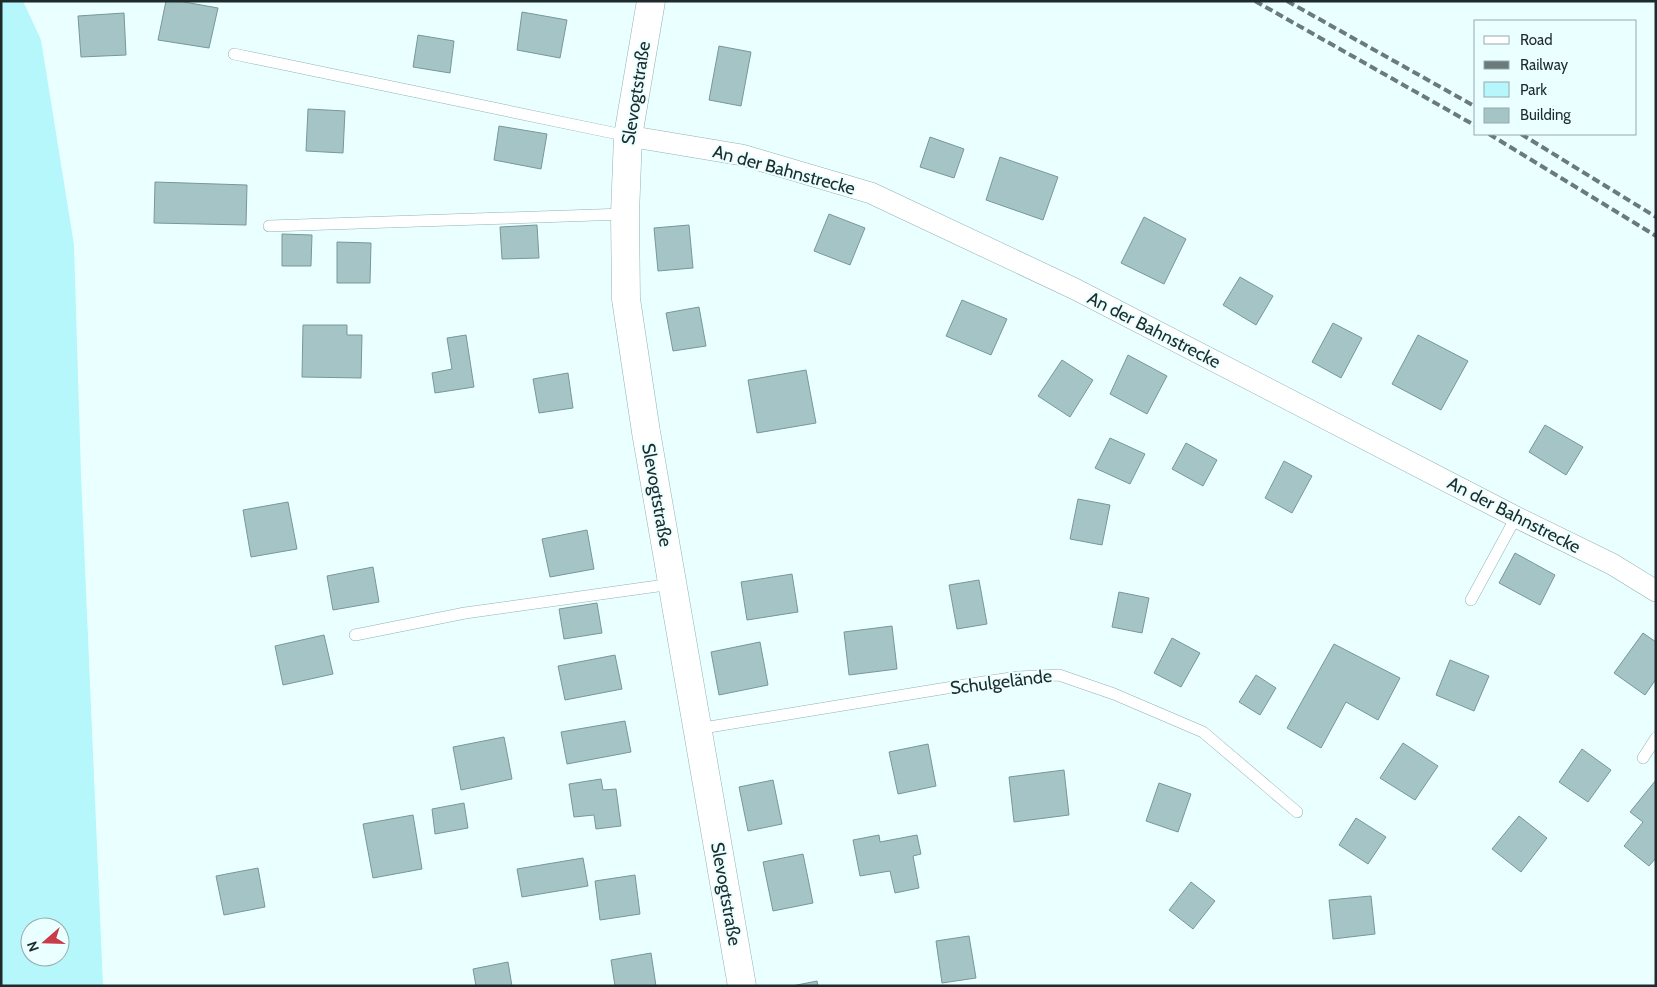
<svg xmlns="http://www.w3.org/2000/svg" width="1657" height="987" font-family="Cabin,sans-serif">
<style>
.green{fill:#b5f7fa;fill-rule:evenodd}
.building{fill:#a4c4c5;stroke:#789799}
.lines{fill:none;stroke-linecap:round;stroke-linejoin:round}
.service-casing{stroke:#91b2b3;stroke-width:12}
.minor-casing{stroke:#91b2b3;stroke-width:22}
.tertiary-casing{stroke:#91b2b3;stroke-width:29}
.service{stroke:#fff;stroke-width:11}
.minor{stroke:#fff;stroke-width:21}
.tertiary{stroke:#fff;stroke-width:28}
.rail{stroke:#6b7b7c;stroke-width:4;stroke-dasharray:8 4;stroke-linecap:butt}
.labels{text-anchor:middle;stroke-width:4;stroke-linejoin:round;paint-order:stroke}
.street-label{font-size:18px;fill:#1e2b2c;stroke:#eaffff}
</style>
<rect width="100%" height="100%" fill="#eaffff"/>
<path class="green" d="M1 1H23L41 40 74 245 81 475 103 986H1ZM30 927H60V957H30Z"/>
<path class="building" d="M166 1H179L218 8 209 48 158 40Z
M522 12 567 20 560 58 517 50Z
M124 13 126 55 81 57 78 16Z
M418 35 454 41 450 73 413 67Z
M719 46 751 52 741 106 709 100Z
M308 109 345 111 343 153 306 151Z
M499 126 547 134 541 169 494 160Z
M930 137 964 149 954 178 920 167Z
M1000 157 1058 177 1043 220 986 200Z
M155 182 247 185 246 225 154 223Z
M829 214 865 228 850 265 814 251Z
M1144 217 1186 239 1164 284 1121 263Z
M537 225 539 258 502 259 500 227Z
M689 225 693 268 658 271 654 228Z
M282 234 312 235 311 266H282Z
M337 242 371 243 370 283H337Z
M1240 277 1273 296 1256 325 1223 305Z
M962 300 1007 319 991 355 946 336Z
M699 307 706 346 673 351 666 313Z
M1333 323 1362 338 1341 378 1312 362Z
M303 325H347V335H362L361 378 302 377Z
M466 335 474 387 435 393 432 373 452 369 447 338Z
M1418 335 1468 361 1441 410 1392 384Z
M1128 355 1167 376 1147 414 1110 394Z
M1062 360 1093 380 1070 417 1038 396Z
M806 370 816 423 757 433 748 380Z
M568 373 573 408 539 413 533 379Z
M1545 425 1583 447 1566 475 1529 452Z
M1110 438 1145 454 1130 484 1095 468Z
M1186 443 1217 460 1203 486 1172 469Z
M1284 461 1312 476 1292 513 1265 498Z
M1078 499 1110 505 1102 545 1070 539Z
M288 502 297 549 251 557 243 510Z
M587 530 594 569 550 577 542 539Z
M1515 553 1555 575 1540 605 1499 583Z
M373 567 379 602 333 610 327 576Z
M792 574 798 612 747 620 741 582Z
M979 580 987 624 957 629 949 585Z
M1119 592 1149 598 1142 633 1112 627Z
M597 603 602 633 564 639 559 609Z
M892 626 897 669 849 675 844 632Z
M1643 633 1656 642V679L1645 695 1614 673Z
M324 635 333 674 283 685 275 646Z
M1172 638 1200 653 1181 687 1154 673Z
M760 642 768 685 719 695 711 652Z
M1334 644 1400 678 1378 720 1346 702 1321 748 1287 728Z
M615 655 622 689 565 700 558 666Z
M1450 660 1489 676 1474 711 1436 695Z
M1256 675 1276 688 1260 715 1239 702Z
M625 721 631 752 567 764 561 732Z
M504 737 512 779 461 790 453 747Z
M1403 743 1438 766 1415 800 1380 778Z
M928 744 936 786 898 794 889 752Z
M1582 749 1611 770 1588 802 1559 782Z
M1064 770 1069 815 1014 822 1009 777Z
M601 779 603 790 616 789 621 826 596 829 594 815 574 817 569 784Z
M773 780 782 824 748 831 739 787Z
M1656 780V858L1649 866 1624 846 1643 822 1630 812Z
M1159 783 1191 794 1178 832 1146 821Z
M464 803 468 828 435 834 432 809Z
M413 815 422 869 373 878 363 824Z
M1519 816 1547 838 1521 872 1492 849Z
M1356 818 1386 837 1368 864 1339 845Z
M879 835 880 842 917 835 921 854 913 856 919 888 895 893 890 871 860 876 853 840Z
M803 854 813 903 773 911 763 862Z
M583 858 588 886 522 897 517 869Z
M258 868 265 907 224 915 216 876Z
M635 875 640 914 600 920 595 881Z
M1191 882 1215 901 1193 929 1169 910Z
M1371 896 1375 934 1333 939 1329 900Z
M969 936 976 978 942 983 936 941Z
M651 953 656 986H615L611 960Z
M508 962 512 986H476L473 969Z
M817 981 818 986H792Z"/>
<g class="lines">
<g class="service-casing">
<path id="service" d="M234 54 628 136
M269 226 625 214
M1471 600 1516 517
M355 635 465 613 672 584
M697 729 977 683 1018 677 1059 675 1114 694 1203 732 1297 812
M1643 758 1656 738"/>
</g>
<g class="minor-casing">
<path id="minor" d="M628 136 742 155 871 193 1075 289 1516 517 1612 564 1656 591"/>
</g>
<g class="tertiary-casing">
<path id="tertiary" d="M651 1 628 136 625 214 626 299 646 432 742 986"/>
</g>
<use href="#service" class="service"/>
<use href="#minor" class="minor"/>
<use href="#tertiary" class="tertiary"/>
<path class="rail" d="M1255 1 1476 126
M1287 1 1476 107
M1489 134 1656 236
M1521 134 1656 217"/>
</g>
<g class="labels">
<g class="street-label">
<text transform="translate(636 93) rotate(-81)" y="6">Slevogtstraße</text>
<text transform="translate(784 170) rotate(15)" y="6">An der Bahnstrecke</text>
<text transform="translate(1154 330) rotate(27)" y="6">An der Bahnstrecke</text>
<text transform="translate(657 495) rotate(80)" y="6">Slevogtstraße</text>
<text transform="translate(1514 515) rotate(27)" y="6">An der Bahnstrecke</text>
<text transform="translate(1001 682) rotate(-7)" y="6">Schulgelände</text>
<text transform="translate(726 894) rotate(80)" y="6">Slevogtstraße</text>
</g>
</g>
<rect width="1657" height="987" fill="none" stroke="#1e2b2c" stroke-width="5"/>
<rect x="1474" y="20" width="162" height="115" fill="#eaffff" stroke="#98aaab"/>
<rect x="1484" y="36" width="25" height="8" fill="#ffffff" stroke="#98aaab"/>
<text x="1520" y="45" font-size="15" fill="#1e2b2c">Road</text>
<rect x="1484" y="61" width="25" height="8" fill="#6b7b7c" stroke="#98aaab"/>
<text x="1520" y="70" font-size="15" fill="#1e2b2c">Railway</text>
<rect x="1484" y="82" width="25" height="15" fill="#b5f7fa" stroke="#98aaab"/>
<text x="1520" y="95" font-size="15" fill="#1e2b2c">Park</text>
<rect x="1484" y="108" width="25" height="15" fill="#a4c4c5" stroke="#98aaab"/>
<text x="1520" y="120" font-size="15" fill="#1e2b2c">Building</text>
<g transform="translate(45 942) rotate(250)"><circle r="24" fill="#eaffff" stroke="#98aaab"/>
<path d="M0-4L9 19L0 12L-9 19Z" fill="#ca3a4a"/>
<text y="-8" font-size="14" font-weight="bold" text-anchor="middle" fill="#1e2b2c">N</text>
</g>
</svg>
